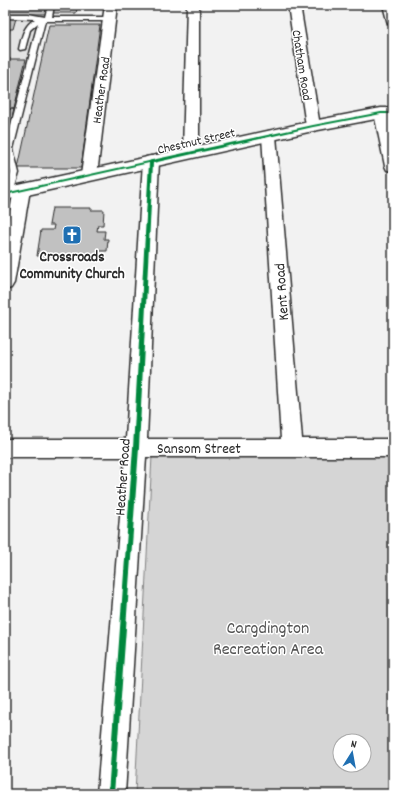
<svg xmlns="http://www.w3.org/2000/svg" width="398" height="799" font-family="Dekko,sans-serif">
<style>
.built{fill:#e3e3e3}
.green{fill:#d5d5d5;stroke:#808080;fill-rule:evenodd}
.building{fill:#c1c1c1;stroke:#2b2b2b}
.lines{fill:none;stroke-linecap:round;stroke-linejoin:round}
.service-casing{stroke:#2b2b2b;stroke-width:3}
.minor-casing{stroke:#2b2b2b;stroke-width:3}
.tertiary-casing{stroke:#2b2b2b;stroke-width:3}
.service{fill:#fff;fill-rule:evenodd}
.minor{fill:#fff;fill-rule:evenodd}
.tertiary{fill:#fff;fill-rule:evenodd}
.cycleway-casing{stroke:#fff;stroke-width:3}
.cycleway{fill:#00873e;fill-rule:evenodd}
.labels{text-anchor:middle;stroke-width:3;stroke-linejoin:round;paint-order:stroke}
.far-street-label{font-size:13px;fill:#2b2b2b;stroke:#fff}
.poi-label{font-size:15px;font-weight:bold;fill:#2b2b2b;stroke:#fff}
.street-label{font-size:15px;fill:#2b2b2b;stroke:#fff}
.near-park-label{font-size:18px;fill:#565656;stroke:#fff}
</style>
<rect width="100%" height="100%" fill="#f2f2f2"/>
<filter id="ink" filterUnits="userSpaceOnUse"><feTurbulence type="fractalNoise" baseFrequency=".025" numOctaves="2"/><feDisplacementMap in="SourceGraphic" scale="8" xChannelSelector="R" yChannelSelector="G"/><feConvolveMatrix kernelMatrix="1 2 1 2 8 2 1 2 1" color-interpolation-filters="sRGB"/></filter>
<g filter="url(#ink)">
<path class="built" d="M5 16 39 17 6 152 14 159 9 180 11 204 5 233Z"/>
<path class="green" d="M152 456 393 457V794H135ZM340 741H364V765H340Z"/>
<path class="building" d="M5 5H50L48 14H5Z
M54 5H78L76 13H53Z
M5 18H16L13 29H5Z
M49 25H100L81 168H18Z
M5 29H10L7 40H5Z
M5 59H26L14 109H5Z
M5 109H14L11 123H5Z
M5 123H11L6 137H5Z
M52 208H91V210H104L103 225H98L97 231H105L104 239H108L107 251H98L97 255 37 256 41 230H53L54 225H49Z"/>
<g class="lines">
<g class="service-casing">
<path id="service" d="M48 5H54L52 17H110L113 19 110 21H45L13 149 19 173 13 193 9 196 5 193 11 173 5 149 38 23 30 30 25 49 20 50 19 49C22 37 23 26 35 19L5 18V14H28L45 17Z"/>
</g>
<g class="minor-casing">
<path id="minor" d="M105 5H117L97 175 95 179 89 180 83 179 81 175Z
M187 5H199V152L196 155 191 157 186 155 183 152Z
M288 5H300L320 126 318 129 313 131 308 129 306 126Z
M383 5H393V25L388 24Z
M381 109 386 110C396 125 393 154 393 171L387 170 385 166 374 113 376 110Z
M269 131 274 133 276 136 302 439H393V457H146L125 794H97L125 457H5V439H126L143 161 146 157 151 156 156 157 159 161 147 439H281L262 136 264 133Z
M22 185 28 186 30 190 14 283 11 288 5 290V237L14 190 16 186Z"/>
</g>
<g class="tertiary-casing">
<path id="tertiary" d="M381 108H393V118H381L313 131 5 200V188L313 121Z"/>
</g>
<use href="#service" class="service"/>
<use href="#minor" class="minor"/>
<use href="#tertiary" class="tertiary"/>
<g class="cycleway-casing">
<path id="cycleway" d="M381 112H393V114H381L313 127 153 163 139 448 114 794H108L133 448 149 163 5 195V193L149 161 151 160H152L313 125Z"/>
</g>
<use href="#cycleway" class="cycleway"/>
</g>
</g>
<defs>
<g id="church-square" transform="scale(1)"><rect x="-9" y="-9" width="18" height="18" rx="4" fill="#1f6fb2" stroke="#fff"/><path d="M-1.2-6h2.4v3.5h3.3v2.4h-3.3V6h-2.4V-.1h-3.3v-2.4h3.3Z" fill="#fff"/></g>
</defs>
<g fill-rule="evenodd">
<use href="#church-square" x="72" y="235"/>
</g>
<g class="labels">
<g class="far-street-label">
<text transform="translate(303 65) rotate(81)" y="5">Chatham Road</text>
<text transform="translate(100 90) rotate(-82)" y="5">Heather Road</text>
<text transform="translate(196 140) rotate(-13)" y="5">Chestnut Street</text>
</g>
<g class="poi-label">
<text x="72" y="261">Crossroads<tspan x="72" dy="17">Community Church</tspan></text>
</g>
<g class="street-label">
<text transform="translate(281 292) rotate(-94)" y="5">Kent Road</text>
<text x="199" y="453">Sansom Street</text>
<text transform="translate(122 477) rotate(-86)" y="5">Heather Road</text>
</g>
<g class="near-park-label">
<text x="268" y="633">Cargdington<tspan x="268" dy="21">Recreation Area</tspan></text>
</g>
</g>
<rect width="398" height="799" fill="none" stroke="#fff" stroke-width="20"/>
<rect x="10" y="10" width="378" height="779" fill="none" stroke="#2b2b2b" stroke-width="1.5" filter="url(#ink)"/>
<g transform="translate(352 753) rotate(11)"><circle r="19" fill="#ffffff" stroke="#aaaaaa"/>
<path d="M0-3L7 15L0 10L-7 15Z" fill="#1f6fb2"/>
<text y="-6" font-size="11" font-weight="bold" text-anchor="middle" fill="#2b2b2b">N</text>
</g>
</svg>
